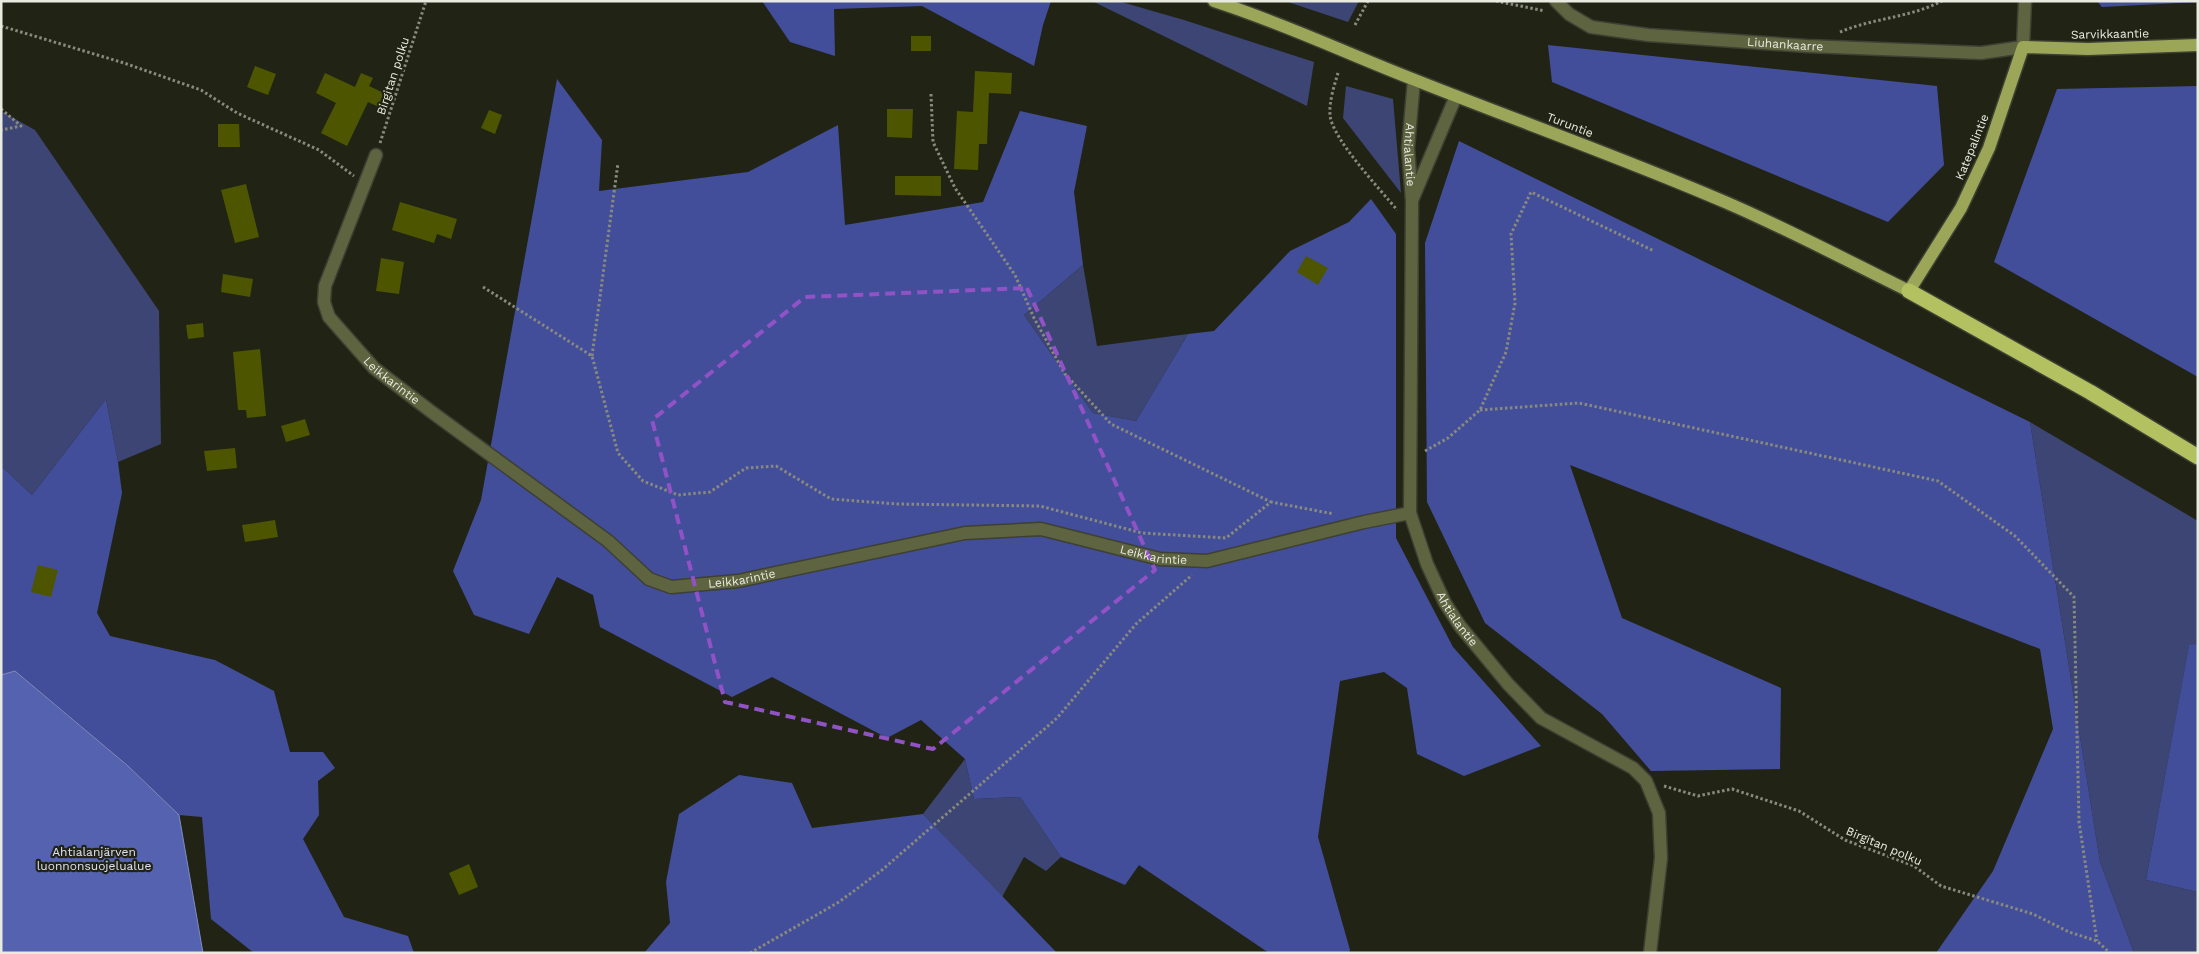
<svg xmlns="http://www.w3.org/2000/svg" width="2199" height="954" font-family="'Work Sans',sans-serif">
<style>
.green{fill:#3c4573}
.forest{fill:#434e9a}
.water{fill:#5562b0;stroke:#818bbf}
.building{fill:#4d5500}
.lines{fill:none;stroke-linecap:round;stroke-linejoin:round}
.minor-casing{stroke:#3d4032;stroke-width:15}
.major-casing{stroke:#3d4032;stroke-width:15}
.highway-casing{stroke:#3d4032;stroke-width:18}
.path{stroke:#888a7e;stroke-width:3;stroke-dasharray:2.5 2.5;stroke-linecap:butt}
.minor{stroke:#5e6440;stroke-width:12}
.major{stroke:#9ba658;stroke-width:12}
.highway{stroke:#b3c160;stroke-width:15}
.marked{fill:none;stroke:#9152c6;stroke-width:4;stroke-dasharray:10 6;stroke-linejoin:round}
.labels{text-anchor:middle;stroke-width:4.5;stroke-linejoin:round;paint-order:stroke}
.street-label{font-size:12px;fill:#e9ebe1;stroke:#212415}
.park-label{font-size:12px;fill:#dee3f9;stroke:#212415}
</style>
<rect width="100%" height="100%" fill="#212415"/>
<path class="green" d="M1092 1H1118L1184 20 1314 62 1307 106Z
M1285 1H1359L1348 22Z
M1346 86 1393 99 1401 193 1343 118Z
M1 111 35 130 159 311 161 444 118 462 106 399 32 495 1 466Z
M1083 265 1097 346 1188 334 1136 421 1093 413 1024 315Z
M2030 422 2198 521V644L2189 646 2146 880 2198 892V953H2134L2100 862Z
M965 759 974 799 1020 797 1061 857 1046 871 1024 857 1002 897 923 814Z"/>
<path class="forest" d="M762 1H1051L1043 25 1034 66 922 6 834 9 835 56 790 42Z
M2097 1H2198V2L2102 7Z
M1548 45 1937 86 1944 165 1888 222 1552 82Z
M557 79 602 140 599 191 748 172 838 125 845 225 983 202 1020 111 1087 126 1074 192 1083 265 1024 315 1093 413 1136 421 1188 334 1214 331 1290 251 1349 222 1371 199 1396 234V538L1453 647 1541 746 1464 776 1417 754 1407 688 1384 672 1340 681 1318 837 1350 950 1349 953H1269L1139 865 1125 885 1061 857 1020 797 974 799 965 759 921 720 887 738 772 677 732 697 600 627 593 595 557 577 529 634 474 615 453 571 481 500Z
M2198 86V377L1994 262 2057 89Z
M1459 141 2030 422 2100 862 2134 953H1936L1993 871 2053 729 2040 649 1570 465 1622 618 1781 688 1780 769 1651 771 1602 714 1485 623 1427 502 1425 243Z
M106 399 118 462 122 493 97 613 110 636 215 660 274 691 290 752H323L335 768 318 781 319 815 303 839 344 917 408 936 414 953H254L211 919 202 817 179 815 128 766 15 671 1 675V466L32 495Z
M2198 644V892L2146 880 2189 645Z
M739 775 792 783 812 828 923 814 1057 953H644L670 923 666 882 679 814Z"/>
<path class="water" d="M15 671 128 766 179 815 203 953H1V675Z"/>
<path class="building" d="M911 36H931V51H911Z
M255 66 276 74 268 95 247 87Z
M975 71 1012 73 1011 94 989 93 987 144H979L978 170 954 169 957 111 973 112Z
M325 73 355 87 361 73 373 78 369 86 388 95 381 108 368 102 347 146 321 133 336 103 316 93Z
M887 109H913L912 138 887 137Z
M489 110 502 115 495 134 481 128Z
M218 124H239L240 147H218Z
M895 176H941V196L895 195Z
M246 184 259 237 235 243 221 190Z
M400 202 457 219 451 239 437 234 434 243 392 230Z
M1306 256 1328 268 1318 285 1297 272Z
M381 258 404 262 399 294 376 291Z
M223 274 253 279 250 297 221 292Z
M203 323 204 337 188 339 186 325Z
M260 349 266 416 247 418 246 410H238L233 352Z
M305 419 310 435 286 442 281 426Z
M235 448 237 468 207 471 204 451Z
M275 520 278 537 245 542 242 525Z
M38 565 58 570 51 597 31 592Z
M469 864 478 887 459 895 449 873Z"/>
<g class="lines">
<g class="minor-casing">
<g id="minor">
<path id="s1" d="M1556 1 1569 14 1591 27 1648 35 1807 46 1981 53 2023 47 2025 1"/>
<path id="s2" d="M1414 80 1408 148 1412 201 1410 513 1427 564 1445 603 1460 626 1508 684 1541 718 1633 768 1646 781 1659 813 1661 858 1650 953"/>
<path id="s3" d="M376 155 325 286 324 302 329 317 374 368 433 413 608 541 649 579 671 587 738 581 965 533 1041 529 1160 559 1207 561 1364 522 1410 513"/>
<path d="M1413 198 1456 96"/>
</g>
</g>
<g class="major-casing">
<path id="major" d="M1214 1C1283 23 1348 54 1415 80 1518 121 1623 158 1725 202 1788 229 1848 261 1909 291L1961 208 1989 148 2023 47 2088 49 2198 45"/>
</g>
<g class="highway-casing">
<path id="highway" d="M1909 291 2090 392 2198 457"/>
</g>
<path class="path" d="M1496 1 1545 11
M1355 25 1368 1
M1 26 124 63 201 90 237 113 319 150 354 176
M1840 32C1873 18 1909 18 1942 1
M1338 73C1334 86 1329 102 1330 115 1332 139 1381 190 1397 210
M931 94 933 142 955 188 1015 275 1034 318 1065 374 1111 424 1271 502
M1 109 21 126 1 130
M380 143 426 1
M483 287 592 356 618 453 643 481 678 495 710 492 746 468 776 466 831 499 897 504 1040 506 1142 533 1226 538 1271 502 1334 514
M592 356 618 163
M1480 410 1579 403 1938 481 2015 536 2074 597 2079 822 2097 941
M1425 451 1448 438 1480 410 1506 352 1515 303 1511 234 1531 192 1654 251
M1664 786 1698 796 1732 789 1799 811 1845 840 1914 866 1941 886 2033 914 2069 932 2097 941 2110 953
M750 953 839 902 882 870 1057 718 1136 624 1192 575"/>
<use href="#minor" class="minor"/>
<use href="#major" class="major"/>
<use href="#highway" class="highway"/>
</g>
<path class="marked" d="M1027 288 1155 570 933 749 725 702 652 420 805 297Z"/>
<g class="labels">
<g class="street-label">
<text transform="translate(2110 34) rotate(-1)" y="4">Sarvikkaantie</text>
<text dy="4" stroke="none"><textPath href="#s1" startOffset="239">Liuhankaarre</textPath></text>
<text transform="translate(393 76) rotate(-72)" y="4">Birgitan polku</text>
<text transform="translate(1570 125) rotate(21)" y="4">Turuntie</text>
<text transform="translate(1972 147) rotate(-68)" y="4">Katepalintie</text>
<text dy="4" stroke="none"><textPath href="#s2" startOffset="75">Ahtialantie</textPath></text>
<text dy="4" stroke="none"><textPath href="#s3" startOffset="262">Leikkarintie</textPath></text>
<text dy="4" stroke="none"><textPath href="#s3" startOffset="1102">Leikkarintie</textPath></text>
<text dy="4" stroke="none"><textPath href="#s3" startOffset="682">Leikkarintie</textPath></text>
<text dy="4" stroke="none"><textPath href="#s2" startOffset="550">Ahtialantie</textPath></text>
<text transform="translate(1884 846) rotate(23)" y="4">Birgitan polku</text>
</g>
<g class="park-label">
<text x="94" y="856">Ahtialanjärven<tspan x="94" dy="14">luonnonsuojelualue</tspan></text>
</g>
</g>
<rect width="2199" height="954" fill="none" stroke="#e9ebe1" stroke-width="5"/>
</svg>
